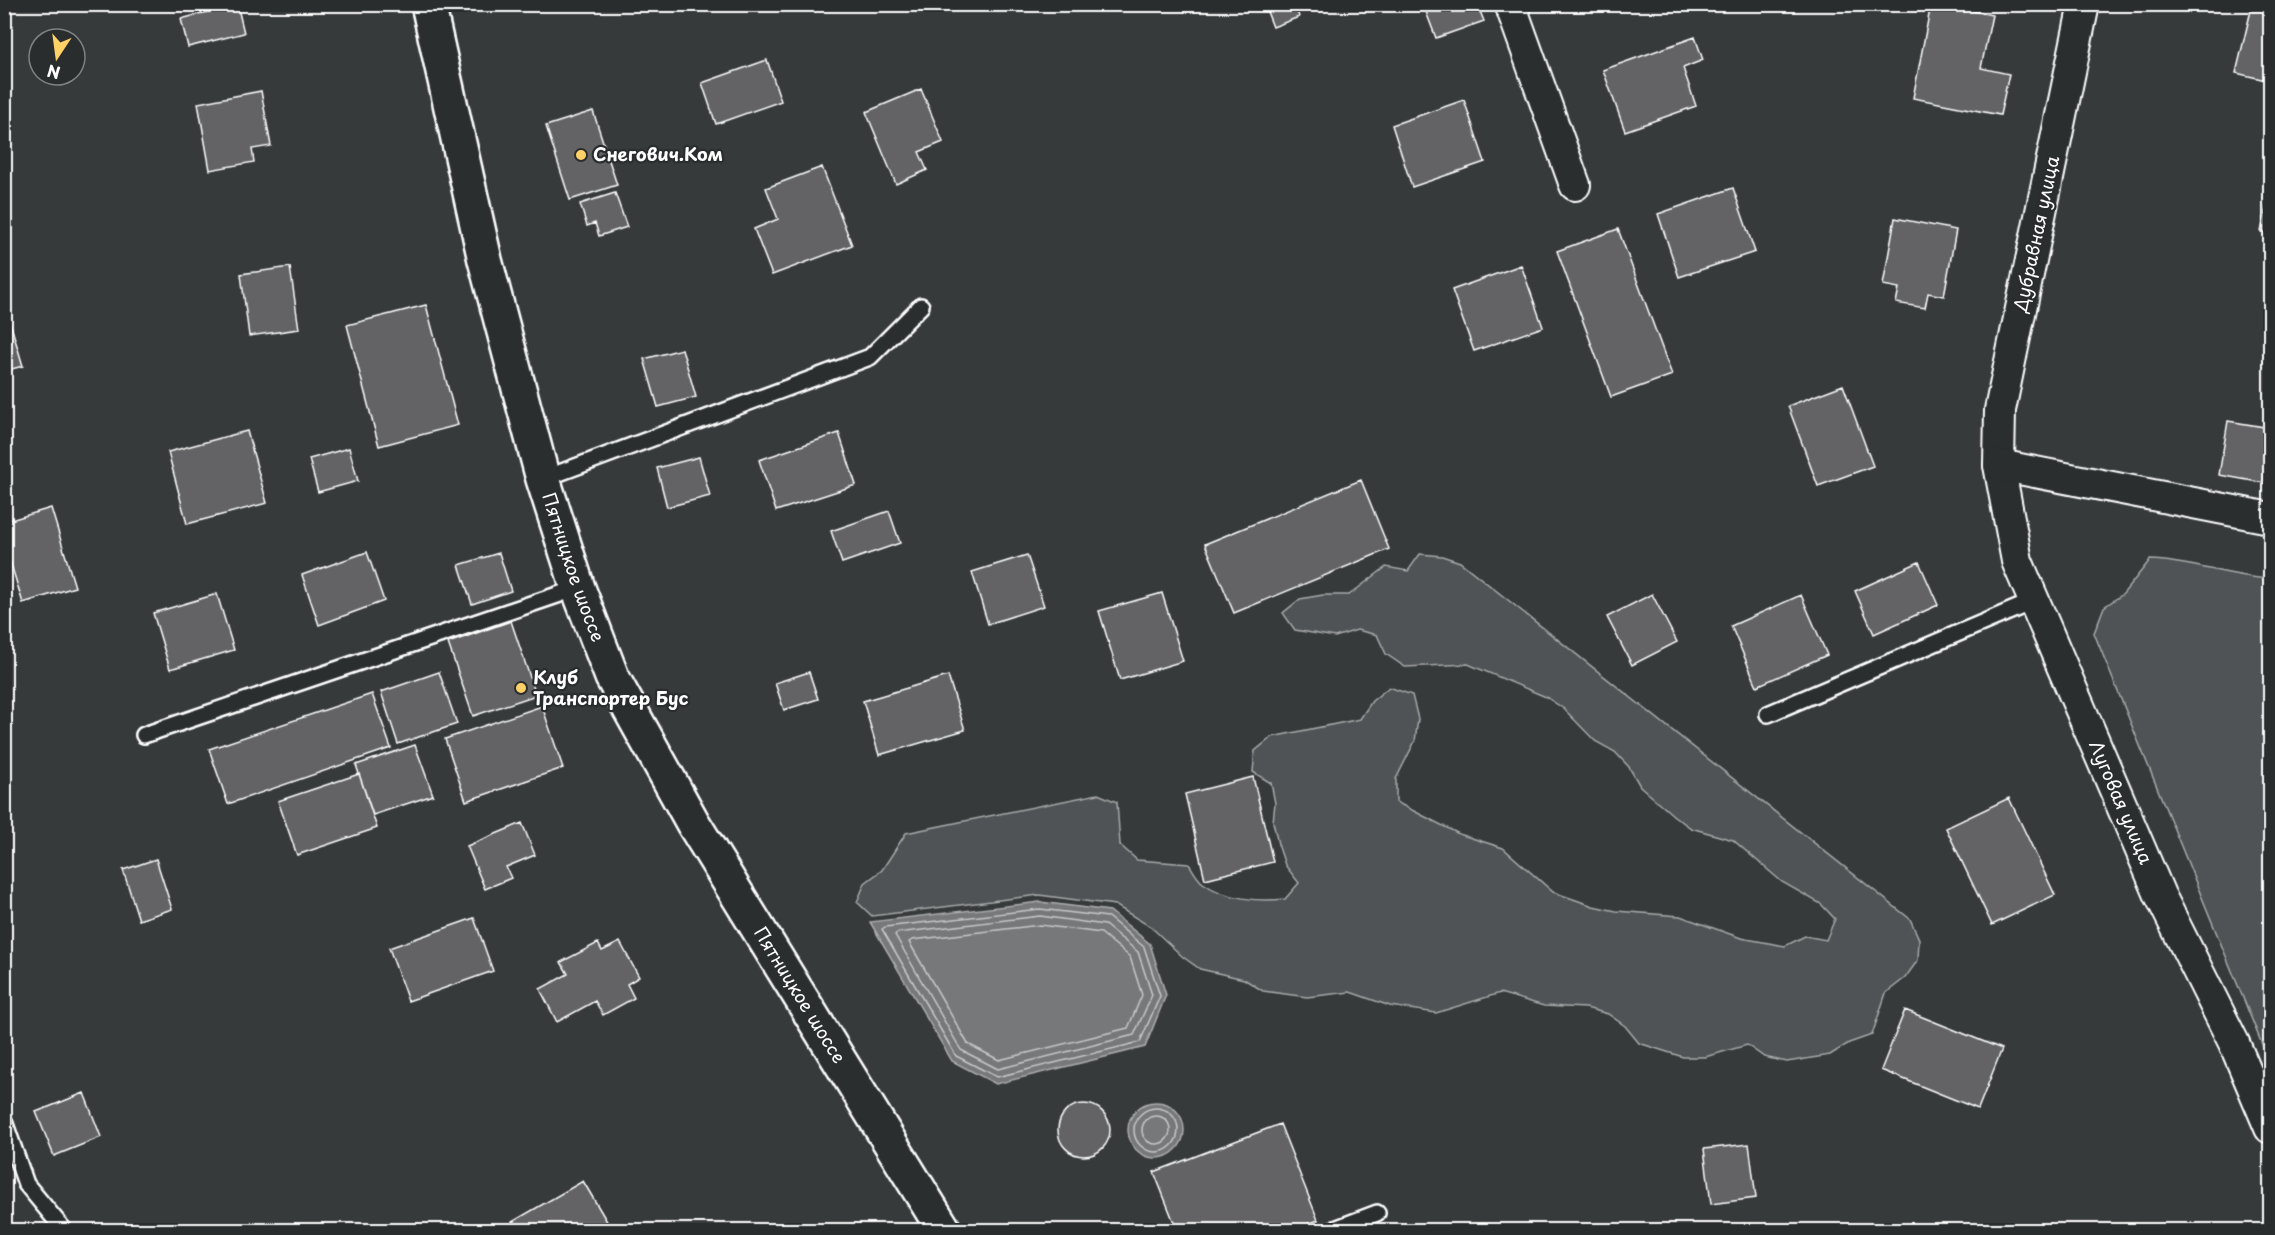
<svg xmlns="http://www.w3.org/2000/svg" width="2275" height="1235" font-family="'Playpen Sans',sans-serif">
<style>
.green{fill:#505354;stroke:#a8a9aa;stroke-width:1.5}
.water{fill:#767879;stroke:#adaeaf;stroke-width:1.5}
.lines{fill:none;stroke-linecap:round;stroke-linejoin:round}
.shore{stroke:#c8c9c9;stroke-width:1.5}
.building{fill:#636465;stroke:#fff;stroke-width:1.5}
.service-casing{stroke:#fff;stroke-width:20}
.minor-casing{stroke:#fff;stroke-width:34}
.primary-casing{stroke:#fff;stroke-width:38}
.service{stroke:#2a2d2e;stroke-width:15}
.minor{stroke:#2a2d2e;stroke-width:30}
.primary{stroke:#2a2d2e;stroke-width:33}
.poi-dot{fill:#ffd166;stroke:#2a2d2e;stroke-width:2}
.labels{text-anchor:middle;stroke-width:4.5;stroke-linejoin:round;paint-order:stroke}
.poi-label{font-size:18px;font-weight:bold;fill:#fff;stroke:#2a2d2e;text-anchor:start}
.street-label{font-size:18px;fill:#fff;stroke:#2a2d2e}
</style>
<rect width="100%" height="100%" fill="#373a3b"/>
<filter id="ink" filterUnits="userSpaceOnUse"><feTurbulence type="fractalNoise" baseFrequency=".0167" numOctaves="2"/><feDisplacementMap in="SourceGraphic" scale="12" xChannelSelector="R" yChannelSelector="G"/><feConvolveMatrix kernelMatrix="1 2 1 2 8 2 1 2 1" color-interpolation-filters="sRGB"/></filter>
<g filter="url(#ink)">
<path class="green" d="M1420 554 1442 556 1460 562 1910 919 1919 939 1918 960 1905 978 1886 993 1872 1035 1849 1043 1830 1055 1787 1062 1764 1057 1747 1045 1705 1057H1683L1639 1043 1625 1026 1608 1014 1586 1008 1544 1006 1500 993 1436 1013 1390 1006 1350 992 1307 997 1263 991 1244 979 1200 969 1183 957 1151 927 1115 905 1039 895 872 916 857 902 865 883 882 870 906 833 1098 794 1117 802 1120 845 1137 860 1189 864C1193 870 1197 879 1203 883 1225 899 1259 902 1285 899L1299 883 1285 865 1278 844 1273 822 1275 803 1271 783 1253 772 1255 751 1272 737 1360 719 1372 701 1389 687 1412 695 1418 719 1415 741 1396 779V802L1459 834 1503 848 1553 892 1593 906 1616 911 1680 916 1741 938 1785 946 1805 936 1826 940 1835 919 1821 904 1782 882 1733 840 1691 828 1674 816 1640 786 1629 767 1615 752 1595 741 1564 709 1546 697 1468 664 1405 667 1386 654 1377 635 1357 630 1335 637 1295 630 1283 613 1300 599 1323 595H1349L1386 567 1408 571Z
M2150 560C2191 561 2229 577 2270 579V1064L2094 633 2104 607 2123 594Z"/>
<path class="water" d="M1040 902 1110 911 1150 944 1166 995 1145 1047 996 1084 952 1061 870 922Z
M1128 1130a28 28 0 1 1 56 0a28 28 0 1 1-56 0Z"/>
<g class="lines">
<path class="shore" d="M1040 909 1108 917 1144 947 1160 996 1140 1042 997 1077 956 1056 882 929 885 927Z
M1040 916 1105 925 1138 952 1152 995 1134 1035 998 1069 961 1050 895 935 897 933Z
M1040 925 1101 933 1130 957 1142 995 1128 1028 999 1060 968 1044 909 942 912 940Z
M1134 1130a22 22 0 1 1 44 0a22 22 0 1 1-44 0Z
M1142 1130a14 14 0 1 1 28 0a14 14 0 1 1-28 0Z"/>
</g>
<path class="building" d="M237 4 244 33 188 47 181 19Z
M1264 4H1295L1299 17 1273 27Z
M1423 4H1477L1484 21 1436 38Z
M1931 4H1941L1992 15 1981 68 2009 74 2000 115 1913 98Z
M2252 6 2270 10V81L2236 73Z
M1695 37 1703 60 1683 68 1696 106 1625 131 1603 70Z
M767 60 781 101 716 124 702 83Z
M921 89 943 142 919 152 927 170 896 184 866 112Z
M261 91 271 146 252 149 254 162 210 170 198 103Z
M1464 100 1485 162 1412 187 1392 125Z
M593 111 617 185 570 200 546 126Z
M822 167 852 245 772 275 754 229 778 219 766 188Z
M1733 188 1755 252 1679 277 1658 214Z
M2270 189V234L2261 232Z
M615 193 627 227 599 236 595 223 587 226 580 204Z
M1895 218 1956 230 1944 296 1928 293 1925 308 1896 303 1899 288 1883 285Z
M1618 229 1672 375 1611 397 1557 251Z
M1521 265 1543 327 1474 351 1452 290Z
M290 267 299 329 249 336 241 274Z
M4 302 23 366 4 371Z
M426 305 458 425 379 446 347 325Z
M682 349 696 397 658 407 644 359Z
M1843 385 1873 466 1818 486 1788 406Z
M2228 421 2270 428V484L2219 475Z
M247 431 267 503 187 524 168 452Z
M839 433 856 485 776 511 759 460Z
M349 448 358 481 318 492 309 459Z
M699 457 710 496 667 507 657 468Z
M1361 480 1389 549 1234 613 1205 544Z
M51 508 75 587 23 603 4 542V522Z
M889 511 900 543 842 563 831 531Z
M367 552 384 601 319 625 302 575Z
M499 553 511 591 472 604 459 565Z
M1027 555 1044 606 988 624 972 572Z
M1919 562 1938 605 1874 634 1855 591Z
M1162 593 1183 661 1120 680 1099 611Z
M217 594 234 650 170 669 153 613Z
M1652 594 1677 642 1632 665 1607 617Z
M1801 595 1827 655 1757 686 1731 626Z
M511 621 536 695 473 716 448 643Z
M439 672 457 724 398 744 381 692Z
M809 672 818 699 784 710 775 683Z
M948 676 965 730 879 755 863 701Z
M372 694 391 748 228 804 209 749Z
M542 706 563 768 466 801 445 739Z
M415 745 433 795 373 815 356 765Z
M359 774 377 828 297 855 278 801Z
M1253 777 1273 862 1205 879 1185 794Z
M2009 798 2055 895 1992 925 1946 828Z
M522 823 535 855 506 867 511 878 485 889 467 846Z
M156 859 172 909 139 920 123 870Z
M474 918 493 971 408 1001 389 948Z
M620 942 639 977 627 984 634 998 603 1015 595 1001 557 1022 540 989 568 974 561 962 598 943 602 951Z
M1905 1010 2002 1049 1978 1109 1881 1070Z
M84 1093 101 1137 54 1156 36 1112Z
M1058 1130a26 26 0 1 1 52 0a26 26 0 1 1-52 0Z
M1280 1124 1318 1220 1292 1230H1177L1154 1172Z
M1749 1144 1756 1198 1711 1204 1704 1149Z
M583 1181 612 1230H516L512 1222Z"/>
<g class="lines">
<g class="service-casing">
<path id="service" d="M543 479 870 357 921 306
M1768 714 2034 601
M144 735 578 588
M4 1121 26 1184 64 1230
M1332 1230 1377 1213"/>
</g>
<g class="minor-casing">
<g id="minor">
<path d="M1510 4 1575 185"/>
<path id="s1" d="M2084 4 2000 410 1999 465 2017 561 2160 895 2234 1043 2270 1128"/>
<path d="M1999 465 2270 518"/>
</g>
</g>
<g class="primary-casing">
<g id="primary">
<path id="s2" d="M428 4 485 260 543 479 578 588 612 677 693 823 944 1230"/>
</g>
</g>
<use href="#service" class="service"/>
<use href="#minor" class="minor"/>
<use href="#primary" class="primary"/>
</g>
</g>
<g class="poi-dot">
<circle cx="581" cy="155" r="6"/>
<circle cx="521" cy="688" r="6"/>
</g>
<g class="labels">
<g class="poi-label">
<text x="593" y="161">Снегович.Ком</text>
<text x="533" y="684">Клуб<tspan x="533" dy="21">Транспортер Бус</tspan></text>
</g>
<g class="street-label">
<text transform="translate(2037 234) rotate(-78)" y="6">Дубравная улица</text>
<text dy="6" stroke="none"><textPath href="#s2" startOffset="582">Пятницкое шоссе</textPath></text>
<text dy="6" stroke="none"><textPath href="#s1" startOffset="830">Луговая улица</textPath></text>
<text dy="6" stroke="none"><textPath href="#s2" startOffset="1068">Пятницкое шоссе</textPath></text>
</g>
</g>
<rect width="2275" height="1235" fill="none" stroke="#2a2d2e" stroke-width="24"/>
<rect x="12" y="12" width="2251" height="1211" fill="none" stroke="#fff" stroke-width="2" filter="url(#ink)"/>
<g transform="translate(57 57) rotate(193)"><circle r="28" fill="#2a2d2e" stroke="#7f8182" stroke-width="1.5"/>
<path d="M0-4.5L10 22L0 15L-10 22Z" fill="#ffd166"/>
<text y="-9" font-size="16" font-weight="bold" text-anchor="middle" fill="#ffffff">N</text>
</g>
</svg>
